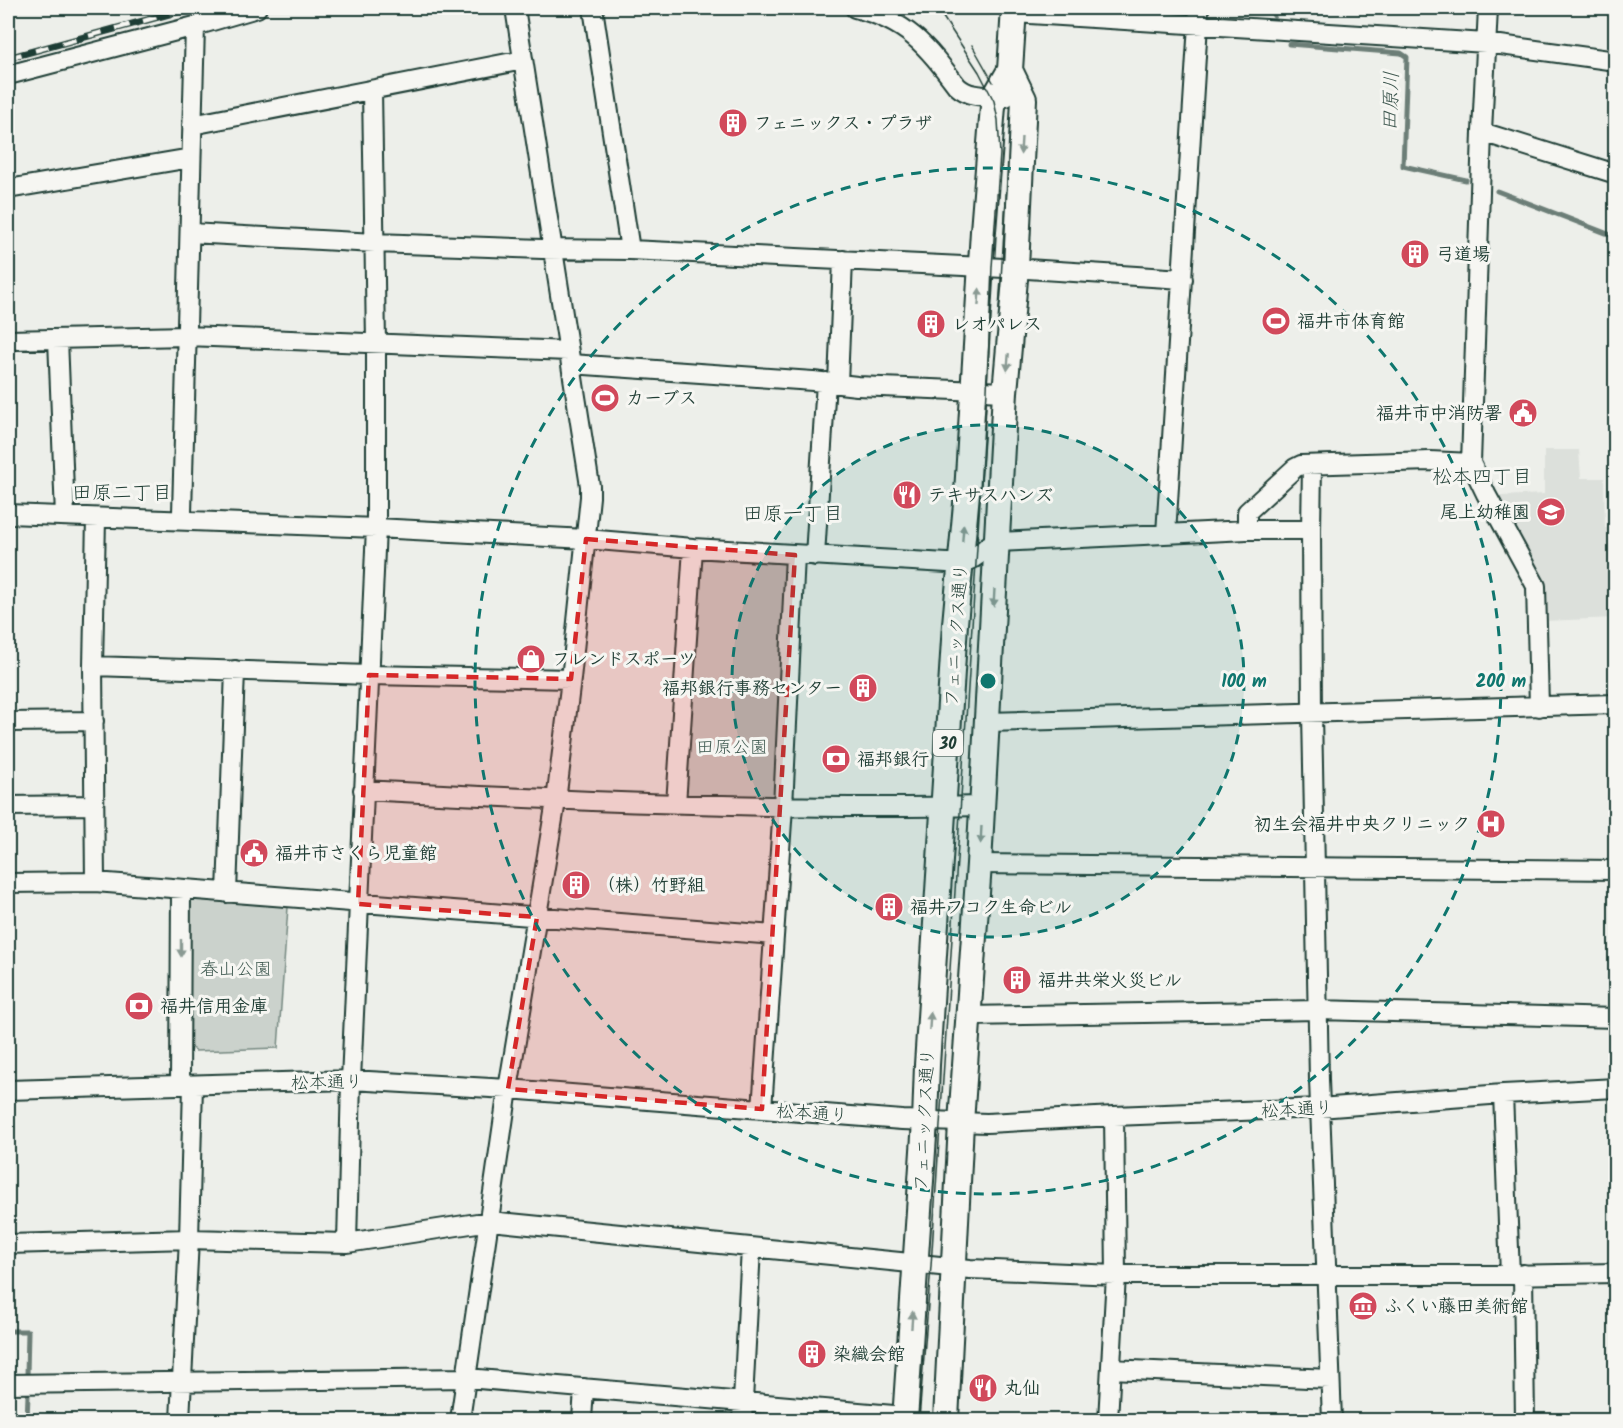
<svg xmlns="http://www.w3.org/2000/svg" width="1623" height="1428" font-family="Kalam,'Klee One',sans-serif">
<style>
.built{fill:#dce0db}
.green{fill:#cbd2cc;stroke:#758880;stroke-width:1.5}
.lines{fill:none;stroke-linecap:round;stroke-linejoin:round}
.stream{stroke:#6c7e77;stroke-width:5}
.minor-casing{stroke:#1f3d34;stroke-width:22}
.major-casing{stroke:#1f3d34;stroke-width:28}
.minor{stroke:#f6f6f2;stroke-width:18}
.major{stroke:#f6f6f2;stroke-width:24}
.tram{stroke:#1f3d34;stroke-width:1.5}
.rail-casing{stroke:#1f3d34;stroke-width:7}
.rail{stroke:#f6f6f2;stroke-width:4.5;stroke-dasharray:14;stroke-linecap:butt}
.oneway{fill:#8a9a93}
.marked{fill:#d62828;fill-opacity:0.2;stroke:#d62828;stroke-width:4.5;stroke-dasharray:12 8;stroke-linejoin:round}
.ring{fill:none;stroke:#0f766e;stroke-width:3;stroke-dasharray:10 8}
.labels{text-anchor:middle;stroke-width:6;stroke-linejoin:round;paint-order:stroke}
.shield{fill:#f6f6f2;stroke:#60746d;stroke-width:1.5}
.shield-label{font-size:16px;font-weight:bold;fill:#1f3d34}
.poi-label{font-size:18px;font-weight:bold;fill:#1f3d34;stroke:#f6f6f2;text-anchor:start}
.street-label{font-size:18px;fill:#1f3d34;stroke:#f6f6f2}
.park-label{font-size:18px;fill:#415b52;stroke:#f6f6f2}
.water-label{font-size:20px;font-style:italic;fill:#3f5850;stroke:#f6f6f2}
.neighbourhood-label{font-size:20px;fill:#1f3d34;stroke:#f6f6f2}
.centre{fill:#0f766e;stroke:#f6f6f2;stroke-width:3}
.ring-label{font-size:18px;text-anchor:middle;font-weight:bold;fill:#0f766e;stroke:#f6f6f2;stroke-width:6;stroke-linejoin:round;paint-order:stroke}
</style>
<rect width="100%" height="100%" fill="#edefea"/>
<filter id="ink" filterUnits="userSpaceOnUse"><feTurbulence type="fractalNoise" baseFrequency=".0167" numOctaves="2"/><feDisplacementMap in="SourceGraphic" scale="12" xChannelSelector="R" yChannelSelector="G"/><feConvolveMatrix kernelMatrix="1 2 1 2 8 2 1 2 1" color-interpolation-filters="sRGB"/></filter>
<g filter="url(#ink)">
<path class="built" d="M1544 450H1579L1581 478H1604L1605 528H1615V618L1544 621 1501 516V496L1544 494Z"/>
<path class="green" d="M701 558 788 564 777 802 681 799Z
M190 899 288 907 278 1048 195 1051 186 1042Z"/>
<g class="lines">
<path class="stream" d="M1270 8 1274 16
M1289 44 1401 53 1407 57 1403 166 1466 180
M1497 191 1616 237
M8 1331H28L27 1375
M27 1420 28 1395"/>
<g class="minor-casing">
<path id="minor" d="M593 8 630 250
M855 8C907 21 926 45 957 86 971 99 989 95 1006 97
M1488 8 1482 132 1471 463 1486 494 1536 586 1539 707
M1014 13 1486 43 1616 61
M8 75 195 26 257 8
M192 125 523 60
M1482 132 1616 174
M8 189 191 158
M190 233 375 243 542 249 630 250 1027 269 1183 279
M58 339 65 516
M8 340 187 336 568 351
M571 364 813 381 857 386 1005 392
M838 383 843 260
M8 514 376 528 586 539 693 548 947 563C958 563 968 563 977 556 984 550 988 543 998 542L1247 530H1311L1312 713 1319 1080 1332 1420
M183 521 182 513 195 26
M1247 530V512L1295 468 1301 465 1430 461 1471 463
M1311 530 1312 465
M1166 534 1199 8
M815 556 826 382
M93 666 369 675 571 679
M8 722 94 721
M987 722 1616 704
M363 790C569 801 776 810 982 806
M676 804 693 548
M8 806 94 805
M979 864 1616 870
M95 882 93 666 96 518
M8 883 95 882 774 935
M227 893 235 670
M968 1016 1318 1010 1616 1018
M180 1085 181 890
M8 1090 351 1080 508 1089 902 1120 987 1123 1114 1116 1319 1108 1503 1094 1616 1088
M1503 1094 1510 1275
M762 1109 783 807 795 555
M347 1243 351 1080 376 528V343L372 90
M8 1244 189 1239 347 1243 490 1221 970 1269 1116 1275H1510L1616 1273
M1523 1274 1525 1420
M1111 1369 1330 1379
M8 1384 467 1378 905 1416
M180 1420 189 1239 193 1085
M460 1420 508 1089 556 801 571 679 590 497V486L515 8
M582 1420 584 1388
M742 1420 751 1248
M1108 1420 1116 1275 1114 1116"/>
</g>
<g class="major-casing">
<path id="major" d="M905 1420 925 1121 927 1065 955 624 967 493 983 231 993 106 998 91 1010 70 1014 8
M946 1420 961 1123 979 864 1005 392 1016 268 1024 99 1010 70"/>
</g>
<use href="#minor" class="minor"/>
<use href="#major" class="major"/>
<path class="tram" d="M972 45 993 82
M999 310 1008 169
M919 1420 931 1266 987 391 992 267 1000 154 998 120 994 101 979 72 937 8"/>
<g class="rail-casing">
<path id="rail" d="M8 58 191 8"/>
</g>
<use href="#rail" class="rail"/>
</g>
<defs><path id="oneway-solid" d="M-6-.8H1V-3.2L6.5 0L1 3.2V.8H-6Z" transform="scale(1.5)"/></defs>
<g class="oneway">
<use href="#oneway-solid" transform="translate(1021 146) rotate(93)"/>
<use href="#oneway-solid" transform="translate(979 297) rotate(-86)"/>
<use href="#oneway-solid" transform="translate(1008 362) rotate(95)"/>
<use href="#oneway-solid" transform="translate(963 533) rotate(-85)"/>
<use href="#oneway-solid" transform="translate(994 598) rotate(93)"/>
<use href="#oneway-solid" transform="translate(981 835) rotate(93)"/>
<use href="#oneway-solid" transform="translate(181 948) rotate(90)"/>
<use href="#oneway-solid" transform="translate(930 1021) rotate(-86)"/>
<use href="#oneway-solid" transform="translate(912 1320) rotate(-86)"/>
</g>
</g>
<path class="marked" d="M586 539 795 555 762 1109 508 1089 537 917 358 904 369 675 571 679Z"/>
<circle cx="988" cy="681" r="256" fill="#0f766e" fill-opacity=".12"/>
<g class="ring">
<circle cx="988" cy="681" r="256"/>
<circle cx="988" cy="681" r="513"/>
</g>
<defs>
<g id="building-disc" transform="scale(1.5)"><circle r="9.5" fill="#d1495b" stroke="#f6f6f2"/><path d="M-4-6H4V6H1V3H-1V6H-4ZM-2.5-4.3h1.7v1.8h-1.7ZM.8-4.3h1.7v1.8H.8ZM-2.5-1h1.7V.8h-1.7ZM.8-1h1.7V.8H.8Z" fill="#fff"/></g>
<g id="stadium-disc" transform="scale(1.5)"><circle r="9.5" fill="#d1495b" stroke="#f6f6f2"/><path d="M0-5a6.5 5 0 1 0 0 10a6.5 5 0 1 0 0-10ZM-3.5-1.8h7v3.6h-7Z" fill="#fff"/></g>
<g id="civic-disc" transform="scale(1.5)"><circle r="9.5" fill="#d1495b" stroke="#f6f6f2"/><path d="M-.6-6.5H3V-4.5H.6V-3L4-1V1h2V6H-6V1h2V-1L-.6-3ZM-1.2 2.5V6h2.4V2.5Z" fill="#fff"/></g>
<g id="restaurant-disc" transform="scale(1.5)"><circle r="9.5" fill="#d1495b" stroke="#f6f6f2"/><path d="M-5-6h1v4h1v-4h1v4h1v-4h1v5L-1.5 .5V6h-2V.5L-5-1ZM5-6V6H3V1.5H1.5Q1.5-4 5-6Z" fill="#fff"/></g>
<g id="school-disc" transform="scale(1.5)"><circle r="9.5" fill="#d1495b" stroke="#f6f6f2"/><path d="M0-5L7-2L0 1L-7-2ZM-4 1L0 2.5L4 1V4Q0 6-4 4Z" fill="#fff"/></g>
<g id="shop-disc" transform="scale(1.5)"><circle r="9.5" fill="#d1495b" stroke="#f6f6f2"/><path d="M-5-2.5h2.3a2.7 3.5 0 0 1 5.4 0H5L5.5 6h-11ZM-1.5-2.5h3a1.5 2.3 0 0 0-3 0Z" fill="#fff"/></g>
<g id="bank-disc" transform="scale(1.5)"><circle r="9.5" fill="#d1495b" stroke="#f6f6f2"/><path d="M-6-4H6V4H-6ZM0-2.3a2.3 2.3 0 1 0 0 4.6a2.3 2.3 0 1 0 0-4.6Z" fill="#fff"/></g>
<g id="hospital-disc" transform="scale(1.5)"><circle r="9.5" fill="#d1495b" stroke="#f6f6f2"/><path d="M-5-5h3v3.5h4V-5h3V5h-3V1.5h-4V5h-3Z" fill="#fff"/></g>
<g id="museum-disc" transform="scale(1.5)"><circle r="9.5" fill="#d1495b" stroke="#f6f6f2"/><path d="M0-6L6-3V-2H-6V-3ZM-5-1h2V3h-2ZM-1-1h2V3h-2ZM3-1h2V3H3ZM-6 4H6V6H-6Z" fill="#fff"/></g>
</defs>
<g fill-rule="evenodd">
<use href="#building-disc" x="733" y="123"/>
<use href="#building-disc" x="1415" y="254"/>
<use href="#stadium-disc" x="1276" y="321"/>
<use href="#building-disc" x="931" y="324"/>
<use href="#stadium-disc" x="605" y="398"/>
<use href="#civic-disc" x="1523" y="413"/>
<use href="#restaurant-disc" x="907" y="495"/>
<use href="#school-disc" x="1551" y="512"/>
<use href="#shop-disc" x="531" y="659"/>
<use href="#building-disc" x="863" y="688"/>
<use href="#bank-disc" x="836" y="759"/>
<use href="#hospital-disc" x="1491" y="824"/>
<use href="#civic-disc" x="254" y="853"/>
<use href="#building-disc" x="576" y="885"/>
<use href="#building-disc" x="889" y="907"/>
<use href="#building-disc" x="1017" y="980"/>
<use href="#bank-disc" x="139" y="1006"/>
<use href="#museum-disc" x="1363" y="1306"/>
<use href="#building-disc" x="812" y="1354"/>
<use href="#restaurant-disc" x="983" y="1388"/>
</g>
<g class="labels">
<rect class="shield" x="933" y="730" width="30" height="26" rx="4.5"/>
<g class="shield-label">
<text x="948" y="749">30</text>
</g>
<g class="poi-label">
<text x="754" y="129">フェニックス・プラザ</text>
<text x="1436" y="260">弓道場</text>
<text x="1297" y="327">福井市体育館</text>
<text x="952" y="330">レオパレス</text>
<text x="626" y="404">カーブス</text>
<text x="1502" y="419" text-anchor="end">福井市中消防署</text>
<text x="928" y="501">テキサスハンズ</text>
<text x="1530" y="518" text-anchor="end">尾上幼稚園</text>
<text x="552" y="665">フレンドスポーツ</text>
<text x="842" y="694" text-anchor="end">福邦銀行事務センター</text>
<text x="857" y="765">福邦銀行</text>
<text x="1470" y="830" text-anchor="end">初生会福井中央クリニック</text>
<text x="275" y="859">福井市さくら児童館</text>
<text x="597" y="891">（株）竹野組</text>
<text x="910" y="913">福井フコク生命ビル</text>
<text x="1038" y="986">福井共栄火災ビル</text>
<text x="160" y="1012">福井信用金庫</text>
<text x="1384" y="1312">ふくい藤田美術館</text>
<text x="833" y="1360">染織会館</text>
<text x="1004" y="1394">丸仙</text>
</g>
<g class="street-label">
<text transform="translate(956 635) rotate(-86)" y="6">フェニックス通り</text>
<text transform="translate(327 1082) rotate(-1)" y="6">松本通り</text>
<text transform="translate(1297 1109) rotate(-3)" y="6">松本通り</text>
<text transform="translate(812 1113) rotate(4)" y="6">松本通り</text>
<text transform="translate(924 1120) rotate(-87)" y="6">フェニックス通り</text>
</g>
<g class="park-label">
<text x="732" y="753">田原公園</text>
<text x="236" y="975">春山公園</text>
</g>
<g class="water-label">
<text transform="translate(1390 101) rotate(-88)" y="7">田原川</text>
</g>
<g class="neighbourhood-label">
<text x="1482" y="483">松本四丁目</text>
<text x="122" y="499">田原二丁目</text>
<text x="793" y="520">田原一丁目</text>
</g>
</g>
<circle cx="988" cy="681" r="9" class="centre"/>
<g class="ring-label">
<text x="1244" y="687">100 m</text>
<text x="1501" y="687">200 m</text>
</g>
<rect width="1623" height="1428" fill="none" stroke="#f6f6f2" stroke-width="30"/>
<rect x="15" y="15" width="1593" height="1398" fill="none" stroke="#1f3d34" stroke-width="2" filter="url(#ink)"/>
</svg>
